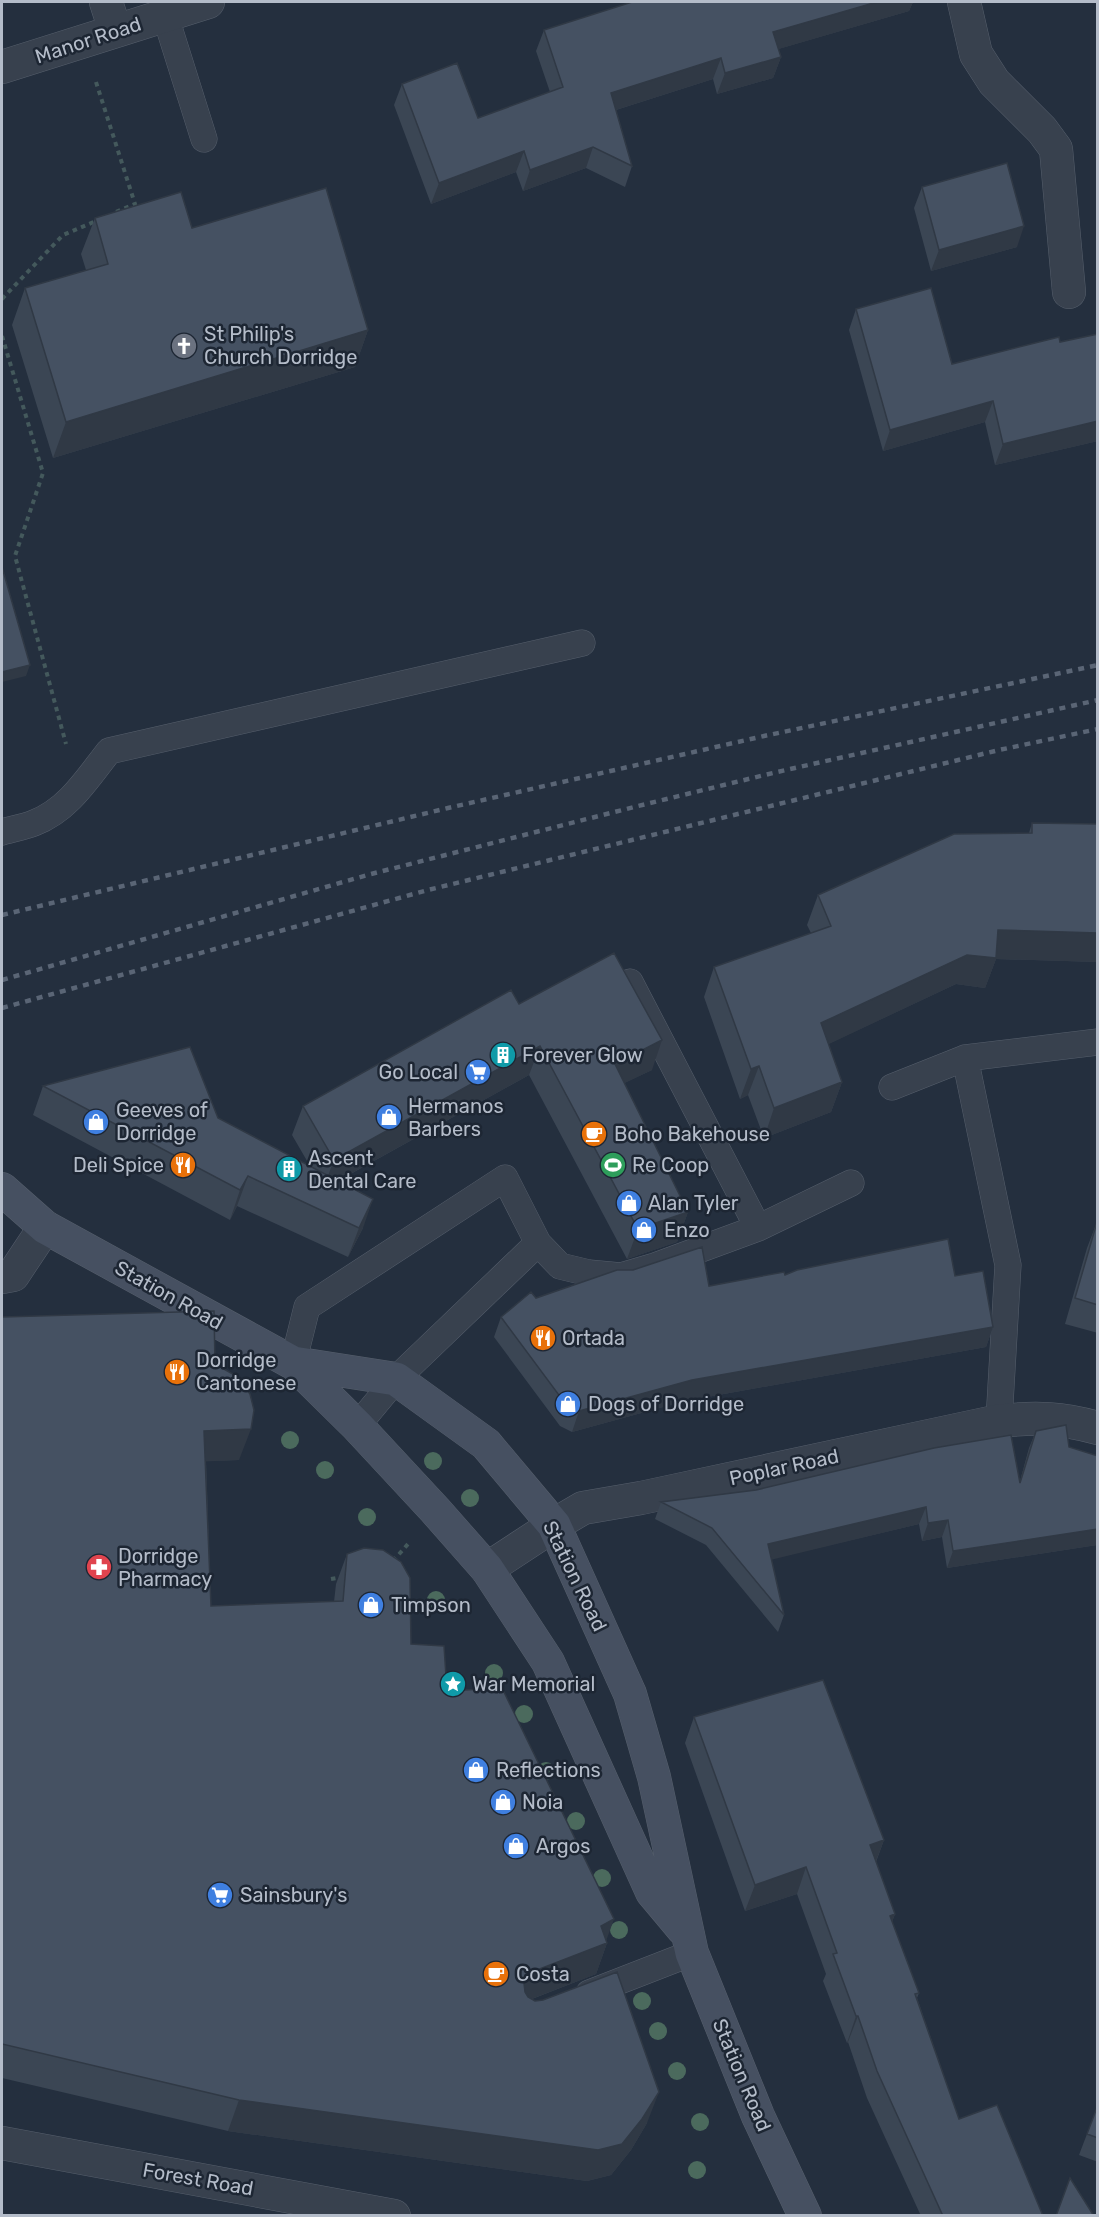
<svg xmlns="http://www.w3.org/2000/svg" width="1099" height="2217" font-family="Rubik,sans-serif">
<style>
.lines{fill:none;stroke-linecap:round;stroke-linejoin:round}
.service-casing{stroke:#565f6c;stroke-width:27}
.minor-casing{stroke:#565f6c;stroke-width:34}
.secondary-casing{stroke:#565f6c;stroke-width:34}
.path{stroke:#44595c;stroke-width:4;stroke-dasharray:4.5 4.5;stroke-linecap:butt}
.service{stroke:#38414e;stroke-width:26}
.minor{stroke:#38414e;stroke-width:33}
.secondary{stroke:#465061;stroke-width:33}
.rail{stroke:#5a6575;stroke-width:4.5;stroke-dasharray:6 6;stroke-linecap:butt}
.tree{fill:#4b6a5d}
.wall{fill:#3b4654}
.shaded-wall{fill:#303945}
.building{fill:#455162;stroke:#303945;stroke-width:1.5}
.labels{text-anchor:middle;stroke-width:5;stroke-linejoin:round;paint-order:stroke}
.street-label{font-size:20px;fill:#b4bcc9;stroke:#1d2633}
.poi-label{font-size:20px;fill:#b4bcc9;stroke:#1d2633;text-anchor:start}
</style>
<rect width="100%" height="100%" fill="#242f3e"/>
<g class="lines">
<g class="service-casing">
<path id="service" d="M165 15 204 139
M2 832C12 829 24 827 34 823 68 810 87 779 109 751L582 643
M965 1058 1008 1265 999 1421
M892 1087 965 1058 1098 1042
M758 1228 851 1183
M538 1243 560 1266 589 1273 621 1276 655 1266 758 1228 630 982
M293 1363 307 1307 505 1178 538 1243 396 1379 357 1426
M589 1993 692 1953"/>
</g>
<g class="minor-casing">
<path id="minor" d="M106 2 115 30
M964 2 976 54 994 82 1042 130 1056 149 1069 292
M2 67 208 2
M2 1277 13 1275 45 1227
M487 1569 554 1525 583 1508 641 1498 999 1421C1037 1417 1061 1418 1098 1428
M2 2143 394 2216"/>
</g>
<g class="secondary-casing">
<path id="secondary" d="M2 1189 45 1227 293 1363 357 1426 435 1510 487 1569 548 1662 652 1892 683 1929
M293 1363 396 1379 486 1444 554 1525 630 1694 654 1777 692 1953 758 2116 805 2216"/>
</g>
<path class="path" d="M96 82 135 204 116 212
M2 299 63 235 96 221
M2 336 43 473 15 556 66 744
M393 1561 408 1544
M331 1579 342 1577"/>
<use href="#service" class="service"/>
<use href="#minor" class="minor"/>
<use href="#secondary" class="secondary"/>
<path class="rail" d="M2 915 448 808 764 736 1098 665
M2 980 371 874 638 806 777 772 1098 700
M2 1008 428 890 999 750 1098 729"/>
</g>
<g class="tree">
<circle cx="290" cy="1440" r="9"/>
<circle cx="433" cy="1461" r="9"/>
<circle cx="325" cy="1470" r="9"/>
<circle cx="470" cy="1498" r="9"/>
<circle cx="367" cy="1517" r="9"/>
<circle cx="436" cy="1600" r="9"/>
<circle cx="494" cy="1673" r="9"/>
<circle cx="524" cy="1714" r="9"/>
<circle cx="546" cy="1771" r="9"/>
<circle cx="576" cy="1821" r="9"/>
<circle cx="602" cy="1878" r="9"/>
<circle cx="619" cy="1930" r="9"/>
<circle cx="642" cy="2001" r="9"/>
<circle cx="658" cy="2031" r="9"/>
<circle cx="677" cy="2071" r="9"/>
<circle cx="700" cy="2122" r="9"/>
<circle cx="697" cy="2170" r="9"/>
</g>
<path class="wall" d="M632 2H913L909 11 778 49 781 57 773 78 717 94 713 79 616 110 632 166 625 187 586 168 523 191 516 172 431 204 394 105 402 84 478 118 550 92 536 51 544 30Z
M922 187 1017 247 931 271 914 208Z
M95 218 192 228 368 330 355 367 53 458 12 325 25 288 86 270 81 254Z
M856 309 952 364 1098 334V441L995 465 985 422 883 451 849 330Z
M1032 823 1098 824V962L996 959 985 988 956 984 828 1044 842 1082 831 1112 764 1138 748 1095 740 1099 704 997 714 967 811 933 807 925 818 895 1029 833Z
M519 1004 652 1070 624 1083 688 1212 677 1242 627 1259 529 1075 338 1181 363 1228 348 1257 237 1206 230 1220 33 1115 43 1086 218 1118 310 1166 292 1135 303 1106Z
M1097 1222H1098V1333L1065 1324 1087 1248Z
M785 1275 955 1276 993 1327 986 1347 685 1401 572 1432 560 1426 494 1337 501 1317 536 1298 709 1286Z
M2 1317 215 1364 239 1460 206 1461 211 1606 334 1602 336 1584 347 1554 411 1644 447 1691 607 1943 596 1974 532 1999 647 2123 631 2150 611 2175 587 2181 228 2131 2 2078Z
M1036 1431 1069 1447 1098 1456 1097 1545 947 1568 942 1537 922 1541 919 1524 771 1559 784 1615 778 1632 706 1545 655 1519 661 1502 1020 1481 1029 1448Z
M694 1717 884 1840 876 1862 895 1914 892 1922 919 1993 917 1998 959 2119 1043 2216H921L867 2098 848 2042 847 2043 823 1981 826 1974 797 1894 745 1911 685 1743Z
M1098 2105V2162L1079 2155Z"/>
<path class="shaded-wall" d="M877 2H913L909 11 765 53 773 32Z
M781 57 773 78 717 94 725 73Z
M721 58 713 79 603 114 611 93Z
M593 147 586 168 523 191 530 170Z
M524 151 516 172 431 204 439 183Z
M1024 226 1017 247 931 271 939 250Z
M368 330 355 367 53 458 66 422Z
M993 401 985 422 883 451 890 430Z
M1098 421V441L995 465 1003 444Z
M30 665 26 676 2 682V672Z
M998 930 1098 933V962L996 959 985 988 956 984 810 1053 821 1023Z
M662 1040 652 1070 604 1093 615 1064Z
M540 1046 529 1075 323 1189 334 1160Z
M759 1066 748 1095 740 1099 751 1069Z
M842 1082 831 1112 764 1138 774 1108Z
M248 1176 237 1206 230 1220 240 1190Z
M373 1199 363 1228 348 1257 359 1228Z
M688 1212 677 1242 627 1259 638 1229Z
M993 1327 986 1347 685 1401 572 1432 579 1411 692 1380Z
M251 1429 239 1460 193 1462 204 1431Z
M926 1507 919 1524 762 1562 768 1544Z
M948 1520 942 1537 922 1541 928 1523Z
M1098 1529 1097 1545 947 1568 953 1551Z
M884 1840 874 1866 870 1845Z
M806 1867 797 1894 745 1911 755 1885Z
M895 1914 885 1940 890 1916Z
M614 1919 605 1944 607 1943 596 1974 521 2003 524 1983 527 1976 601 1926Z
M856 2016H858L848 2042 847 2043Z
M659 2092 647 2123 631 2150 611 2175 587 2181 228 2131 239 2100Z"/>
<path class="building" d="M632 2H877L773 32 781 57 725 73 721 58 611 93 632 166 593 147 530 170 524 151 439 183 402 84 457 63 478 118 563 87 544 30Z
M1007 163 1024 226 939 250 922 187Z
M326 188 368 330 66 422 25 288 108 264 95 218 181 192 192 228Z
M931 288 952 364 1059 337 1060 342 1098 334V421L1003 444 993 401 890 430 856 309Z
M2 567 30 665 2 672Z
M1032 823 1098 824V933L998 930 996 958 967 955 821 1023 842 1082 774 1108 759 1066 751 1069 714 967 831 926 818 895 954 834 1032 833Z
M614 953 662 1040 615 1064 688 1212 638 1229 540 1046 334 1160 303 1106 511 990 519 1004Z
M190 1047 218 1118 373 1199 359 1228 248 1176 240 1190 43 1086Z
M1097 1222H1098V1305L1075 1298Z
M948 1239 955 1276 983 1271 993 1327 692 1380 579 1411 567 1406 501 1317 531 1292 536 1298 617 1270H633L702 1247 709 1286 784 1272 785 1275 797 1270Z
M214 1311 215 1364 238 1377 250 1394 254 1410 251 1429 204 1431 211 1606 343 1601 347 1554 364 1548 383 1550 401 1562 410 1578 411 1644 444 1646 447 1691 502 1688 614 1919 601 1926 607 1943 532 1972 527 1976 524 1983 525 1992 528 1997 535 2001 543 2000 617 1972 659 2092 642 2119 622 2144 598 2150 239 2100 2 2044V1317Z
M1066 1425 1069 1447 1098 1456V1529L953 1551 948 1520 928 1523 926 1507 768 1544 784 1615 712 1528 661 1502 756 1490 934 1448 1011 1435 1020 1483 1036 1431Z
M823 1680 884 1840 870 1845 895 1914 890 1916 919 1993 915 1994 959 2119 997 2105 1043 2216H943L877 2071 858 2016H856L833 1954 837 1953 806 1867 755 1885 694 1717Z
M1098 2105V2138L1087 2134Z
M1070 2178 1094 2216H1056Z"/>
<defs>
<g id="church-disc" transform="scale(1.35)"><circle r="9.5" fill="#6b7280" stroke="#1d2633"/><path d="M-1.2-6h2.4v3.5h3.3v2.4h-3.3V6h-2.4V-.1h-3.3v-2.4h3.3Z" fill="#fff"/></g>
<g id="building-disc" transform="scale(1.35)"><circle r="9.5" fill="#0f9aa8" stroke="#1d2633"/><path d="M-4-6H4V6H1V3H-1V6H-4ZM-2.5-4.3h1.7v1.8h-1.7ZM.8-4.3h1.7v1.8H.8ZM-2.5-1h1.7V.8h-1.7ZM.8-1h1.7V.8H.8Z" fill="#fff"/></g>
<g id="supermarket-disc" transform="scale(1.35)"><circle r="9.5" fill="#3f7fe0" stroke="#1d2633"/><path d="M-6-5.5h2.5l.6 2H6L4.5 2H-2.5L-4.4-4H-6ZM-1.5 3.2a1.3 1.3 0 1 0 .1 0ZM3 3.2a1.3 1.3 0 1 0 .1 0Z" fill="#fff"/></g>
<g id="shop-disc" transform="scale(1.35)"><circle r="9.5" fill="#3f7fe0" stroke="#1d2633"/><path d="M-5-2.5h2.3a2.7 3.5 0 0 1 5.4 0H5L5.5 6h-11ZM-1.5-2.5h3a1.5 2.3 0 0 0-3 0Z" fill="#fff"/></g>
<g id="cafe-disc" transform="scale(1.35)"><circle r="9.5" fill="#e8710a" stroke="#1d2633"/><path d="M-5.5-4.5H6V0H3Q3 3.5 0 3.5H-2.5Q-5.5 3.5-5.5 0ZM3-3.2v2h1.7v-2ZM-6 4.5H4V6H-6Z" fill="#fff"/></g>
<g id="restaurant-disc" transform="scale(1.35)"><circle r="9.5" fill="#e8710a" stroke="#1d2633"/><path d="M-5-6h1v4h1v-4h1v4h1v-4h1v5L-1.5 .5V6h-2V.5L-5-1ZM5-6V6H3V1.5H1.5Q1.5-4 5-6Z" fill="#fff"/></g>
<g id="stadium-disc" transform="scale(1.35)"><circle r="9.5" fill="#2e9e5b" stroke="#1d2633"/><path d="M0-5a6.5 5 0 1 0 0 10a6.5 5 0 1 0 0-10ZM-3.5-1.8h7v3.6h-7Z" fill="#fff"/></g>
<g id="pharmacy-disc" transform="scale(1.35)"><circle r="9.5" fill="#e0444e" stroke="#1d2633"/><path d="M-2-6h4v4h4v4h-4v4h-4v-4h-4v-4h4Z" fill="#fff"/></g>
<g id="sight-disc" transform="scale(1.35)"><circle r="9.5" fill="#0f9aa8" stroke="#1d2633"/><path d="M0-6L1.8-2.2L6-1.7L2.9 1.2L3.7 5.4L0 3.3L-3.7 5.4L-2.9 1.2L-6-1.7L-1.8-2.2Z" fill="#fff"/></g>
</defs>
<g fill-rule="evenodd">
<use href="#church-disc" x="184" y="346"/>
<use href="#building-disc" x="503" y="1055"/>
<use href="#supermarket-disc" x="478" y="1072"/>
<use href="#shop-disc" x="389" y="1117"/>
<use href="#shop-disc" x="96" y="1122"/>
<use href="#cafe-disc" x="594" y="1134"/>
<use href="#restaurant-disc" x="183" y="1165"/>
<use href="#stadium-disc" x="613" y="1165"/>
<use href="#building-disc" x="289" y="1169"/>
<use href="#shop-disc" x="629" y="1203"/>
<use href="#shop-disc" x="644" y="1230"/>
<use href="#restaurant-disc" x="543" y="1338"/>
<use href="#restaurant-disc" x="177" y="1372"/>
<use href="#shop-disc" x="568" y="1404"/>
<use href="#pharmacy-disc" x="99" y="1567"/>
<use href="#shop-disc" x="371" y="1605"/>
<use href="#sight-disc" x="453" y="1684"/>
<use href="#shop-disc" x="476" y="1770"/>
<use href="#shop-disc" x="503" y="1802"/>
<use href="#shop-disc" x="516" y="1846"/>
<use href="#supermarket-disc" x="220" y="1895"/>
<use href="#cafe-disc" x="496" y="1974"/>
</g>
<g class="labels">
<g class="street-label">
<text transform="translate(88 40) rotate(-18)" y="7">Manor Road</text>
<text transform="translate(169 1295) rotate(29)" y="7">Station Road</text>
<text transform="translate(784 1467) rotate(-12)" y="7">Poplar Road</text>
<text transform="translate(575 1576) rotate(64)" y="7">Station Road</text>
<text transform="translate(742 2075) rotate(67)" y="7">Station Road</text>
<text transform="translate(198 2179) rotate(10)" y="7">Forest Road</text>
</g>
<g class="poi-label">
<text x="204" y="341">St Philip's<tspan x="204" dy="23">Church Dorridge</tspan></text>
<text x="522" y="1062">Forever Glow</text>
<text x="458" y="1079" text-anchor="end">Go Local</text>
<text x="408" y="1113">Hermanos<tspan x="408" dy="23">Barbers</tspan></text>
<text x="116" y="1117">Geeves of<tspan x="116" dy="23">Dorridge</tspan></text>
<text x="614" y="1141">Boho Bakehouse</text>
<text x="308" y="1165">Ascent<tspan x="308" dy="23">Dental Care</tspan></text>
<text x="164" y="1172" text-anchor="end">Deli Spice</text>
<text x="632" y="1172">Re Coop</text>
<text x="648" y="1210">Alan Tyler</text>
<text x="664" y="1237">Enzo</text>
<text x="562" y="1345">Ortada</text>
<text x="196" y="1367">Dorridge<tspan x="196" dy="23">Cantonese</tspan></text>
<text x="588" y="1411">Dogs of Dorridge</text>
<text x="118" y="1563">Dorridge<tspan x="118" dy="23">Pharmacy</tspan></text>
<text x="391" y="1612">Timpson</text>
<text x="472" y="1691">War Memorial</text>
<text x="496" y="1777">Reflections</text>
<text x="522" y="1809">Noia</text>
<text x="536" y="1853">Argos</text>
<text x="240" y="1902">Sainsbury's</text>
<text x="516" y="1981">Costa</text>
</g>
</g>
<rect width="1099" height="2217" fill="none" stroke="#b4bcc9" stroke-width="6"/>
</svg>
